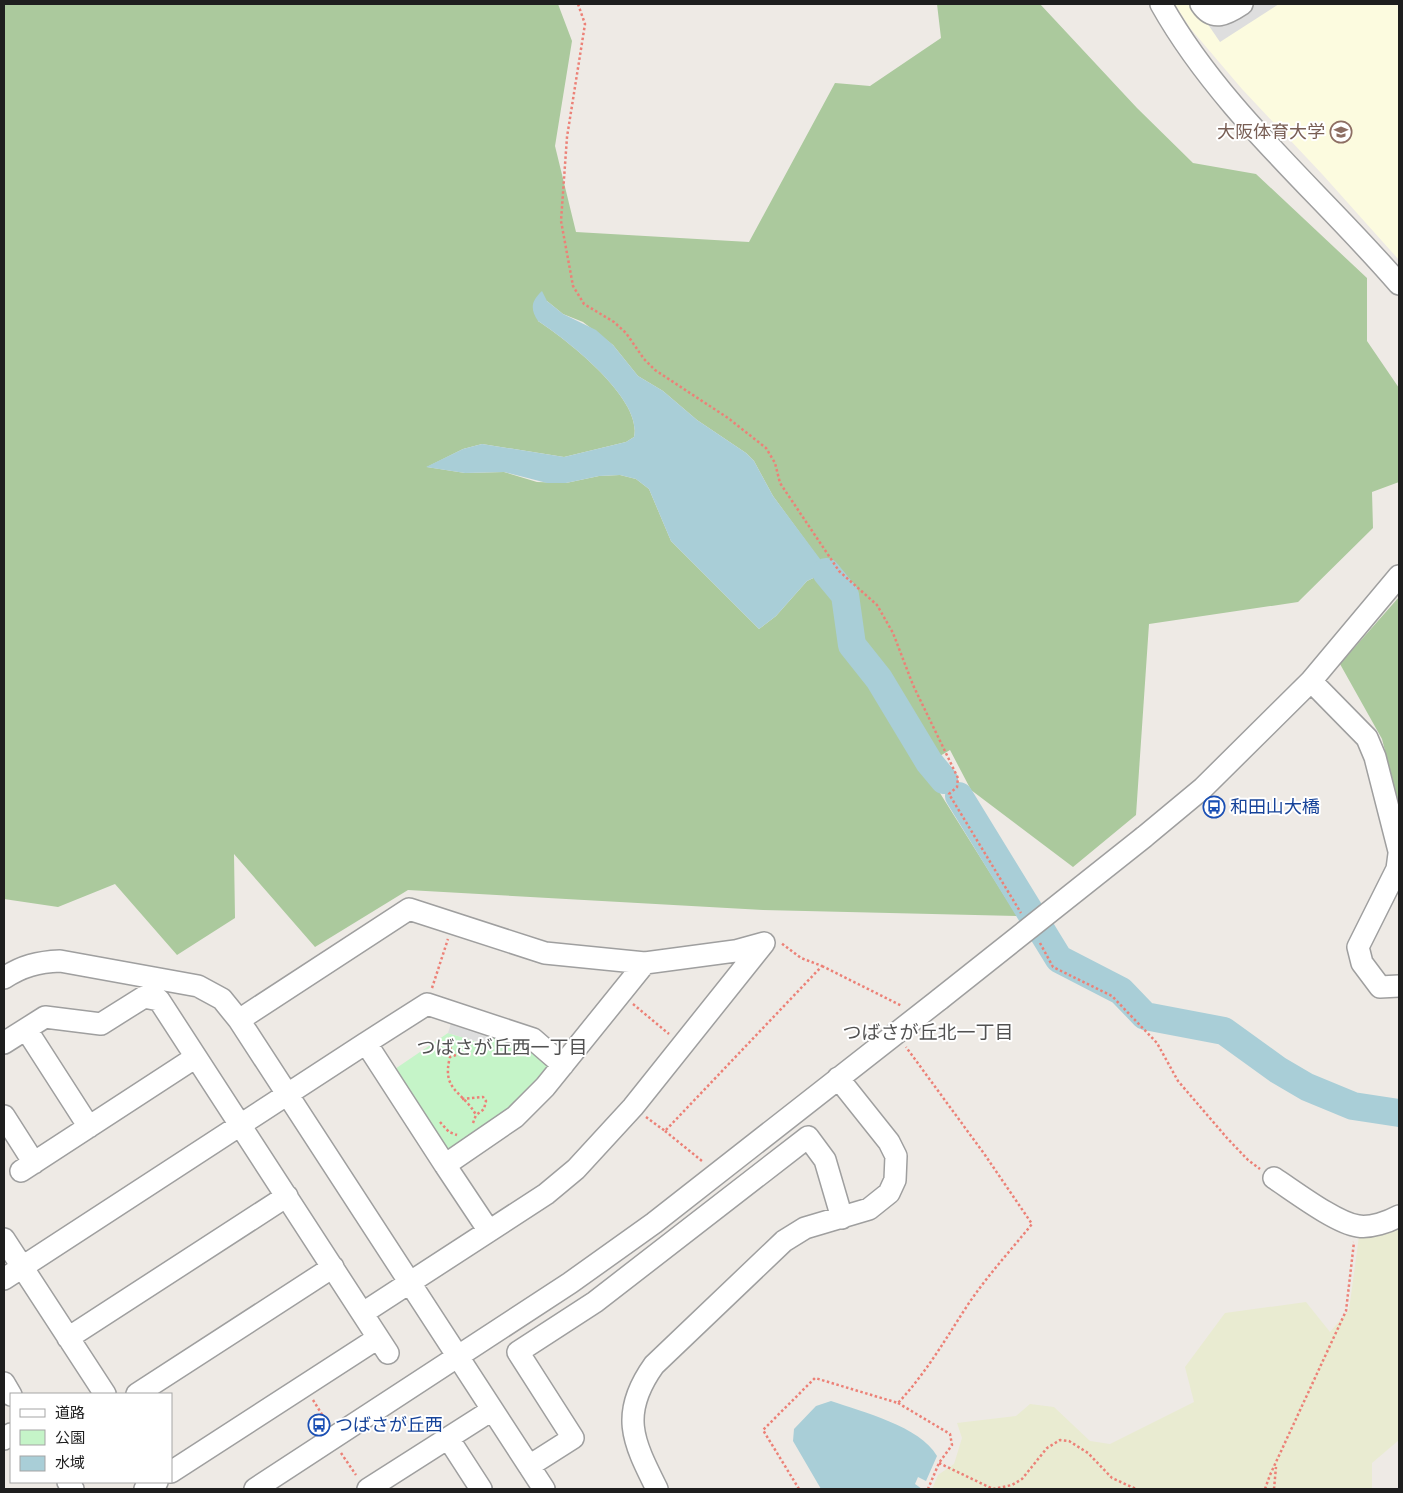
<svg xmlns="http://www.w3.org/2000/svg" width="1403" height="1493" font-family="'Source Sans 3','Noto Sans JP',sans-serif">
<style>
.education{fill:#fcfbdf}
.farmland{fill:#e9ebd1}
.forest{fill:#abc99d;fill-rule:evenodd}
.park{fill:#c5f4c8}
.parking{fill:#dedede}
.water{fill:#a9ced7}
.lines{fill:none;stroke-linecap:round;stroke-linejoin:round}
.river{stroke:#a9ced7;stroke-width:28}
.minor-casing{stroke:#9f9f9f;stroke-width:24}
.path{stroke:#ec8177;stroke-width:2.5;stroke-dasharray:2.5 2.5;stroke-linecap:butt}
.minor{stroke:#fff;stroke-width:21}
.minor-bridge-casing{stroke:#9f9f9f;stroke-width:24;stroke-linecap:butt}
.minor-bridge{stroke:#fff;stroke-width:21}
.labels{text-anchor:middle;stroke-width:4;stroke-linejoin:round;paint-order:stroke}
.education-label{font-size:18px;fill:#785e54;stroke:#fff;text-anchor:end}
.transit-label{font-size:18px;fill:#164399;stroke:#fff;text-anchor:start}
.neighbourhood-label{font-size:19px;fill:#515151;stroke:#fff}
</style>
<rect width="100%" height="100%" fill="#eeeae5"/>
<path class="education" d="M1175 4H1399V260L1322 174 1242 89 1190 28Z"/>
<path class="farmland" d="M1399 1225V1440L1372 1463V1489H932L938 1475 954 1464 962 1438 957 1423 1016 1416 1030 1404 1054 1407 1090 1441 1110 1444 1194 1402 1185 1367 1225 1313 1306 1302 1330 1332 1349 1310 1359 1236Z"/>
<path class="forest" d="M4 4H558L572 41 555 146 576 232 749 242 835 83 870 86 941 38 937 4H1040L1137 108 1193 163 1256 174 1367 278V341L1399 388V482L1372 492 1373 528 1298 602 1149 624 1136 815 1073 867 971 790 950 750 923 766 1017 916 763 910 408 890 315 947 234 854 235 918 177 955 115 884 58 907 4 899ZM547 301 563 314 583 322 613 345 638 376 663 391 697 420 746 453 754 461 773 496 825 567 826 572 807 581 776 616 759 629 671 541 649 489 636 479 620 475 599 476 566 483 537 482 504 472 465 473 427 467 463 449 482 444 564 457 626 442 634 437C643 399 567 340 538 321Z
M1399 597V806L1382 739 1340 664Z"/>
<path class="park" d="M489 1032 526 1043 549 1061V1072L526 1099 454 1150 442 1148 392 1071 448 1033 485 1044Z"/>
<path class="parking" d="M1203 4H1279L1220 42 1205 20Z
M452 1020 489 1032 485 1044 448 1033Z"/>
<path class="water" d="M542 291 547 301 563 314 596 330 613 345 638 376 663 391 697 420 746 453 754 461 773 496 826 567V572L807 581 776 616 759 629 671 541 649 489 636 479 620 475 599 476 566 483H547L504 472 465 473 426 467 463 449 482 444 564 457 626 442 634 437C643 399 567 340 538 321 530 309 531 301 542 291Z
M831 1401C862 1412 920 1426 937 1456L926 1481 918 1477 915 1484 922 1489H821L793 1441 794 1429 816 1406Z"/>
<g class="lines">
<path class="river" d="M826 572 845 595 852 645 879 679 929 762 944 780
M959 796 1059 959 1121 991 1145 1016 1224 1031 1278 1070 1307 1087 1353 1106 1399 1113"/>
<g class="minor-casing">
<path id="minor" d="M1161 4C1221 111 1320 192 1399 284
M1201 4C1213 22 1227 14 1242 4
M1311 681 1367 738 1375 757 1399 851
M1144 837 1203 788 1311 681 1399 576
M1399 854 1397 869 1358 947 1362 963 1380 987 1399 986
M4 978C22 966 38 962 60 961L198 986 222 999 239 1020 544 1489
M239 1020 409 909 545 953 645 963
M26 1029 89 1127
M4 1043 45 1017 101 1024 144 997 159 1000 388 1353
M4 1116 34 1163
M445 1165 366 1043 427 1004 533 1039 563 1065
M21 1171 196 1057
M1274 1178C1294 1191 1336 1223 1358 1226 1371 1228 1388 1222 1399 1216
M4 1239 105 1394
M4 1279 366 1043
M363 1313 546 1194 576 1169 633 1107 764 943 735 951 645 963 545 1087 515 1117 445 1165 489 1231
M68 1338 287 1196
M4 1383 11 1395
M137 1394 333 1267
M448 1438 481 1489
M4 1439 11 1434
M529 1466 573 1438 518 1352 595 1302 808 1137 825 1160 842 1218
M171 1472 378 1338
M68 1482 73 1489
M145 1489 157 1482
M255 1489 570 1283 654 1223 940 999
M368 1489 492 1410
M657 1489C633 1441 619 1414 654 1365L784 1241 805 1228 869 1209 889 1193 895 1180 896 1156 889 1142 838 1078"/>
</g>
<path class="path" d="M578 4 585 24 567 137 561 221 573 286 584 304 614 322 626 333 644 359 655 370 728 418 766 448 775 463 780 483 839 571 877 605 893 633 913 685 958 778 957 787 949 794 1021 913
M1040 943 1053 967 1112 996 1157 1043 1178 1081 1227 1138 1248 1160 1260 1169
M822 966 902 1006
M432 988 448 939
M633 1004 669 1034
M448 1038 451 1046 450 1057
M462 1099 483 1097 486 1101 484 1109 476 1115
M646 1117 665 1131 822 966 801 958 781 943
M440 1122 449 1132 457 1135
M473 1123 476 1115C463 1091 441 1091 450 1057L459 1054H481L490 1044
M665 1131 702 1161
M313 1400 326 1421
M898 1403 950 1434 952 1445 939 1463 928 1489
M341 1453 356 1475
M939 1463 993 1489 1012 1485 1022 1479 1047 1448 1060 1440 1069 1441 1088 1453 1112 1478 1136 1489
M799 1489 763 1430 815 1378 898 1403C927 1372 946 1338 969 1303 988 1275 1011 1250 1032 1224L985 1155 906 1047
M1265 1489 1270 1475 1346 1311 1354 1242
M1274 1489 1276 1467"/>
<use href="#minor" class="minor"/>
<g class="minor-bridge-casing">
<path id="minor-bridge" d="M940 999 1144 837"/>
</g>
<use href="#minor-bridge" class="minor-bridge"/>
</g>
<defs>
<g id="university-ring" transform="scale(1.125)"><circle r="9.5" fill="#fff" stroke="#8d6e63" stroke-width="1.5"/><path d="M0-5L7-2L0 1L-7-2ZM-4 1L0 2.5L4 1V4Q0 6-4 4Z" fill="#8d6e63"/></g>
<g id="bus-ring" transform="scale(1.125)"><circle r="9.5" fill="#fff" stroke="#1a4fb4" stroke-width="1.5"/><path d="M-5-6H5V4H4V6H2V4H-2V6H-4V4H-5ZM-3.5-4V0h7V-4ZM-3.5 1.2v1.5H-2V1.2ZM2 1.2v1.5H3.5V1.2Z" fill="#1a4fb4"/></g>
</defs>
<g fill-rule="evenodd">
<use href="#university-ring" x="1341" y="132"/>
<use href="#bus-ring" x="1214" y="807"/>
<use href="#bus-ring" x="319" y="1425"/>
</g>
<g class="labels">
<g class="education-label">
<text x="1325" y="138">大阪体育大学</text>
</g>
<g class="transit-label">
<text x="1230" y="813">和田山大橋</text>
<text x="335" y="1431">つばさが丘西</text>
</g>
<g class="neighbourhood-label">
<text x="928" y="1039">つばさが丘北一丁目</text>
<text x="502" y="1054">つばさが丘西一丁目</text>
</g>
</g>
<rect width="1403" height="1493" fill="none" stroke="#1e1e1e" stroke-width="10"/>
<rect x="10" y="1393" width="162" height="90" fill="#ffffff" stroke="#a5a5a5"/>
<rect x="20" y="1409" width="25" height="8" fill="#ffffff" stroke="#a5a5a5"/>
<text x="55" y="1418" font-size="15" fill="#1e1e1e">道路</text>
<rect x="20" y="1430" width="25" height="15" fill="#c5f4c8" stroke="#a5a5a5"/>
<text x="55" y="1443" font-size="15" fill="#1e1e1e">公園</text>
<rect x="20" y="1456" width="25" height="15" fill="#a9ced7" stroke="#a5a5a5"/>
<text x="55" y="1468" font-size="15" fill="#1e1e1e">水域</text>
</svg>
